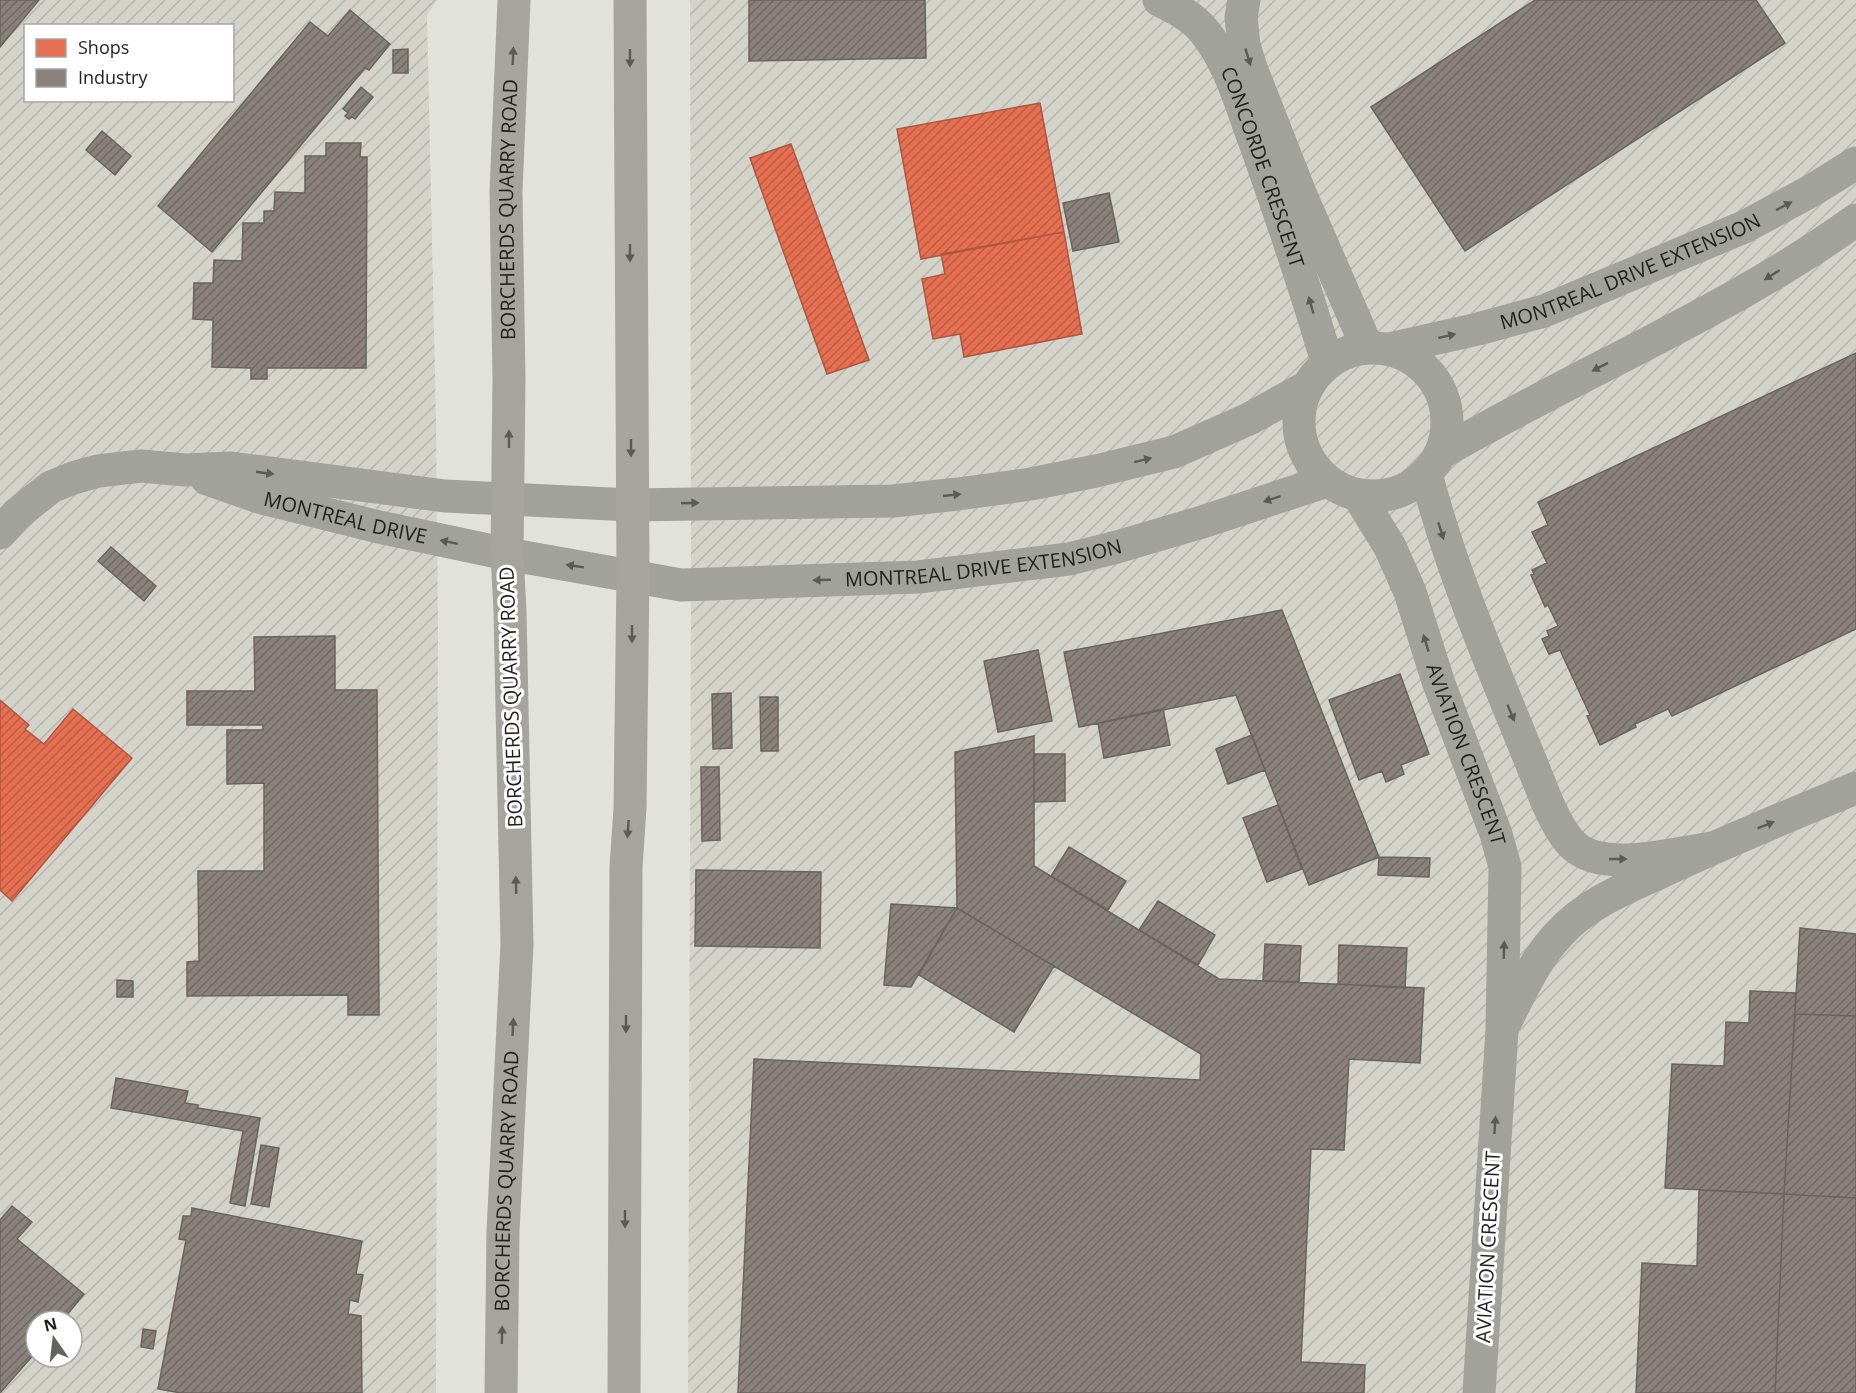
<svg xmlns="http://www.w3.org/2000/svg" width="1856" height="1393" font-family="'Open Sans',sans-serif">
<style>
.industrial{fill:url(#industrial-furrows);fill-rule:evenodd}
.shops{fill:url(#shops-hatch);stroke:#ab5741;stroke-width:1.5}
.industry{fill:url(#industry-hatch);stroke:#6a645f;stroke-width:1.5}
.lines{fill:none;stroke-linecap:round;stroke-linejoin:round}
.minor{stroke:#a1a29c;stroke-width:33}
.major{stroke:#a5a59d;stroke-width:33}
.oneway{fill:#5b5b56}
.oneway2{fill:#5a5a56}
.labels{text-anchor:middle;stroke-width:6;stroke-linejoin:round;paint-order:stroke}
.street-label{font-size:20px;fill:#1f1f1c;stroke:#fff}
</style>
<defs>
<pattern id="industrial-furrows" width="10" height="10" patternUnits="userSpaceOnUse" patternTransform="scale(1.5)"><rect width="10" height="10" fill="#d3d3c9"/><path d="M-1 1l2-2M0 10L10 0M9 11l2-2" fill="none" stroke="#b5b5ac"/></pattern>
<pattern id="shops-hatch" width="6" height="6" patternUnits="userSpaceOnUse" patternTransform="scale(1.5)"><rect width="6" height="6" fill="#e76f51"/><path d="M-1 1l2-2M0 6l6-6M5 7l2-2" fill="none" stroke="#bb5b42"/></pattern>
<pattern id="industry-hatch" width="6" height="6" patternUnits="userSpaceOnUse" patternTransform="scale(1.5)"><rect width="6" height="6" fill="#8a817c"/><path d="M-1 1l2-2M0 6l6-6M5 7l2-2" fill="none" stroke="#706965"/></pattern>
</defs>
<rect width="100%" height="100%" fill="#e1e2dc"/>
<path class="industrial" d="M0 0H437L427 15 436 421 438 631 436 1393H0ZM26 26H232V100H26ZM36 1321H72V1357H36Z
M690 0H1856V1393H688L691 588Z"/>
<path class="shops" d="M1040 103 1064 232 921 259 897 129Z
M791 144 869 360 827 374 750 158Z
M1064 232 1082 334 964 357 960 334 933 339 922 279 945 274 941 254Z
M0 700 29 725 25 729 44 744 73 709 132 758 12 901 0 890Z"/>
<path class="industry" d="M0 0H39L0 47Z
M749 0H925L926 58 749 61Z
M1535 0H1756L1785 43 1465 251 1371 107Z
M350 10 390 44 369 70 365 68 212 252 158 206 310 22 328 36Z
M408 49V73H393V50Z
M361 87 373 97 355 119 352 117 349 119 345 116 348 113 343 109Z
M102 131 131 156 115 175 86 150Z
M326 143H361L360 157H367L366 368H267V379H251V368L212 367 213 320 193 319 194 283H213L214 260 242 261 243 223H264V211H274L275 192 305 193V156H326Z
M1109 193 1119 242 1073 251 1063 203Z
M1856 353V629L1672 716 1668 709 1635 724 1636 727 1600 745 1587 716 1590 715 1560 650 1549 654 1542 639 1549 636 1547 631 1558 626 1548 605 1545 607 1531 575 1534 574 1532 570 1547 563 1532 532 1548 525 1538 502Z
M111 547 156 586 144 601 98 561Z
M1282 610 1379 857 1309 885 1236 695 1079 727 1064 652Z
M335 636V690H377L379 1015H348V995L187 996V962L199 961 198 871H264V783L227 784V730H263V725H187V691H255L254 637Z
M1038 650 1052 721 998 732 984 661Z
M1400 674 1429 754 1401 765 1404 774 1386 782 1382 771 1359 780 1329 700Z
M731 693 732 748 713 749 712 694Z
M760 697H778V751H761Z
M1163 709 1170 745 1104 758 1098 723Z
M1252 735 1265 770 1228 784 1216 749Z
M1034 736V866L1219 979 1424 988 1420 1063 1349 1059 1344 1150 1311 1149 1301 1362 1365 1365 1364 1393H738L754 1059 1200 1080 1201 1054 957 908 955 752Z
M1034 754H1065V801L1034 802Z
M701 767H719L720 840 702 841Z
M1278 805 1302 869 1267 882 1243 818Z
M1069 847 1126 881 1108 910 1051 876Z
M1379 857 1430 858 1429 877 1378 875Z
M696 870 821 872 820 948 695 946Z
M1158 901 1215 935 1198 965 1139 930Z
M891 904 957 908 911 987 884 985Z
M957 908 1054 966 1014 1032 919 975Z
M1800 928 1856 934V1016L1795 1014Z
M1265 944 1301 946 1299 982 1263 981Z
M1339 945 1407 948 1405 988 1338 984Z
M117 980 133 981V997H117Z
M1750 991 1796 993 1784 1194 1665 1188 1672 1064 1724 1066 1726 1022 1749 1023Z
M1795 1014 1856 1016V1198L1784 1194Z
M116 1078 188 1091 185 1103 198 1105V1108L260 1118 245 1206 230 1203 243 1131 111 1108Z
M261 1145 279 1148 269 1207 251 1204Z
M1699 1190 1784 1194 1775 1393H1636L1642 1263 1697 1266Z
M1784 1194 1856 1198V1393H1775Z
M12 1206 32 1222 17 1239 84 1294 62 1321H36V1352L0 1393V1220Z
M192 1208 362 1241 356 1274 363 1275 358 1302 350 1300 348 1314 361 1316 362 1393H181L158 1389 186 1240 179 1239 183 1216H191Z
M143 1329 156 1331 153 1349 141 1347Z"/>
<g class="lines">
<g class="minor">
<path id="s1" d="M1159 0C1175 8 1193 17 1204 31 1231 64 1242 109 1257 148 1282 219 1306 289 1327 362"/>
<path d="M1244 0 1241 17 1244 45 1251 68 1300 193 1367 347"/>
<circle cx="1373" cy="422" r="74"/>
<path id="s2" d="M1389 349 1478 329 1544 311 1744 227 1811 191 1856 163"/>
<path d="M1441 453C1502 418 1564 386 1627 354 1706 313 1784 272 1856 220"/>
<path d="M1426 474C1456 588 1504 693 1547 802 1554 817 1561 833 1573 845 1603 874 1675 853 1712 848"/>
<path id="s3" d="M207 479 262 498 379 527 507 554 681 585 918 577 1069 559 1117 547 1199 523 1327 481"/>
<path id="s4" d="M1358 495 1390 547 1410 592 1438 681 1496 834 1505 867 1502 1030 1479 1393"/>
<path d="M0 533 17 514 51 487 73 478 98 471 141 466 186 470 231 468 445 496 631 505 893 501 958 494 1031 484 1096 471 1174 452 1249 419 1307 387"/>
<path d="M1505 1023C1521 992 1535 959 1559 934 1586 904 1624 889 1659 873 1724 842 1790 815 1856 788"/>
</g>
<g class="major">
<path id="s5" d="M501 1393 503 1232 517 944 510 611 507 554 509 380 506 192 514 0"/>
<path d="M624 1393 626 867 630 808 633 575 630 0"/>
</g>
</g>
<defs><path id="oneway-solid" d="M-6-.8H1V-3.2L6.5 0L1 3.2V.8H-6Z" transform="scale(1.5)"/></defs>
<g class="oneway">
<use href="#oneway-solid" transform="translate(513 56) rotate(-88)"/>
<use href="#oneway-solid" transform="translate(630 58) rotate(90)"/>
<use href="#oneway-solid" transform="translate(630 253) rotate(90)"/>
<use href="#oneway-solid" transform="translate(509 439) rotate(-90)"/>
<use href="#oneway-solid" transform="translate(631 448) rotate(90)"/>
<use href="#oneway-solid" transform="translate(632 634) rotate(90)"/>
<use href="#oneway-solid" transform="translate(628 829) rotate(94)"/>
<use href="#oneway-solid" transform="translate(516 885) rotate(-91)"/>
<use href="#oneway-solid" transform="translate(626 1024) rotate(90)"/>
<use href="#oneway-solid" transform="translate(513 1027) rotate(-87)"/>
<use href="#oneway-solid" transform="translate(625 1219) rotate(90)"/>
<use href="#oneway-solid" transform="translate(502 1335) rotate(-89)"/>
</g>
<g class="oneway2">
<use href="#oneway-solid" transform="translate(1248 57) rotate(73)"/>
<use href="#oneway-solid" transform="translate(1784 206) rotate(-28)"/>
<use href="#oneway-solid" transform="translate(1772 275) rotate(148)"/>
<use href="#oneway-solid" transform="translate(1311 305) rotate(-106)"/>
<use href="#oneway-solid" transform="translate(1447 336) rotate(-13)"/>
<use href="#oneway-solid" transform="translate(1600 367) rotate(153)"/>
<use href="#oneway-solid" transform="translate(1143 460) rotate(-14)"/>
<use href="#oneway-solid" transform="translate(265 473) rotate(8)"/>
<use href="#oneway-solid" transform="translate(952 495) rotate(-6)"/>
<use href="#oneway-solid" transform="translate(1272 499) rotate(162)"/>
<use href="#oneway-solid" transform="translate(690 503) rotate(-2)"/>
<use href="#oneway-solid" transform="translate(1441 531) rotate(73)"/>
<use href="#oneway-solid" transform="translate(449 542) rotate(-168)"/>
<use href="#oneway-solid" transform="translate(575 566) rotate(-171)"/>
<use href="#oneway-solid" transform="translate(822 580) rotate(178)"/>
<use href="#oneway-solid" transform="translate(1426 643) rotate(-107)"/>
<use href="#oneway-solid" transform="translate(1511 713) rotate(67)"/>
<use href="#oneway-solid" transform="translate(1766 825) rotate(-22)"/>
<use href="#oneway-solid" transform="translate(1618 859)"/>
<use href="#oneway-solid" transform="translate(1504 950) rotate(-88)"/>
<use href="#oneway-solid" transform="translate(1495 1125) rotate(-86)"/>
</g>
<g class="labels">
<g class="street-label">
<text dy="7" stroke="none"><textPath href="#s1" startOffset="204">CONCORDE CRESCENT</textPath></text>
<text dy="7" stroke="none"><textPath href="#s5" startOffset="1184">BORCHERDS QUARRY ROAD</textPath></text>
<text dy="7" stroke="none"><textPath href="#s2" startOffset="254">MONTREAL DRIVE EXTENSION</textPath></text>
<text dy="7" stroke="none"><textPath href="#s3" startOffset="144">MONTREAL DRIVE</textPath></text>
<text dy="7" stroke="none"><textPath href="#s3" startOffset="790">MONTREAL DRIVE EXTENSION</textPath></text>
<text transform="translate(511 697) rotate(-92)" y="7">BORCHERDS QUARRY ROAD</text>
<text dy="7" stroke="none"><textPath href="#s4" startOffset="282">AVIATION CRESCENT</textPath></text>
<text dy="7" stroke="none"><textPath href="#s5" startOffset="212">BORCHERDS QUARRY ROAD</textPath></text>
<text transform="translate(1488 1247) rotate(-87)" y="7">AVIATION CRESCENT</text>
</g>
</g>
<rect x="24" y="24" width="210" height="78" fill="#ffffff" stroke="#a5a5a4" stroke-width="1.5"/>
<rect x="36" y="39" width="30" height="18" fill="#e76f51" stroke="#a5a5a4" stroke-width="1.5"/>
<text x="78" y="54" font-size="18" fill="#1f1f1c">Shops</text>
<rect x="36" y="69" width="30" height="18" fill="#8a817c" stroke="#a5a5a4" stroke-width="1.5"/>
<text x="78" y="84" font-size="18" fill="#1f1f1c">Industry</text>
<g transform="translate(54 1339) rotate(346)"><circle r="28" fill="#ffffff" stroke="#a5a5a4" stroke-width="1.5"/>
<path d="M0-4.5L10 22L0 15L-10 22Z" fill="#63635f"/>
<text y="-9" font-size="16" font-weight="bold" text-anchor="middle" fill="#1f1f1c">N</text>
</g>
</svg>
